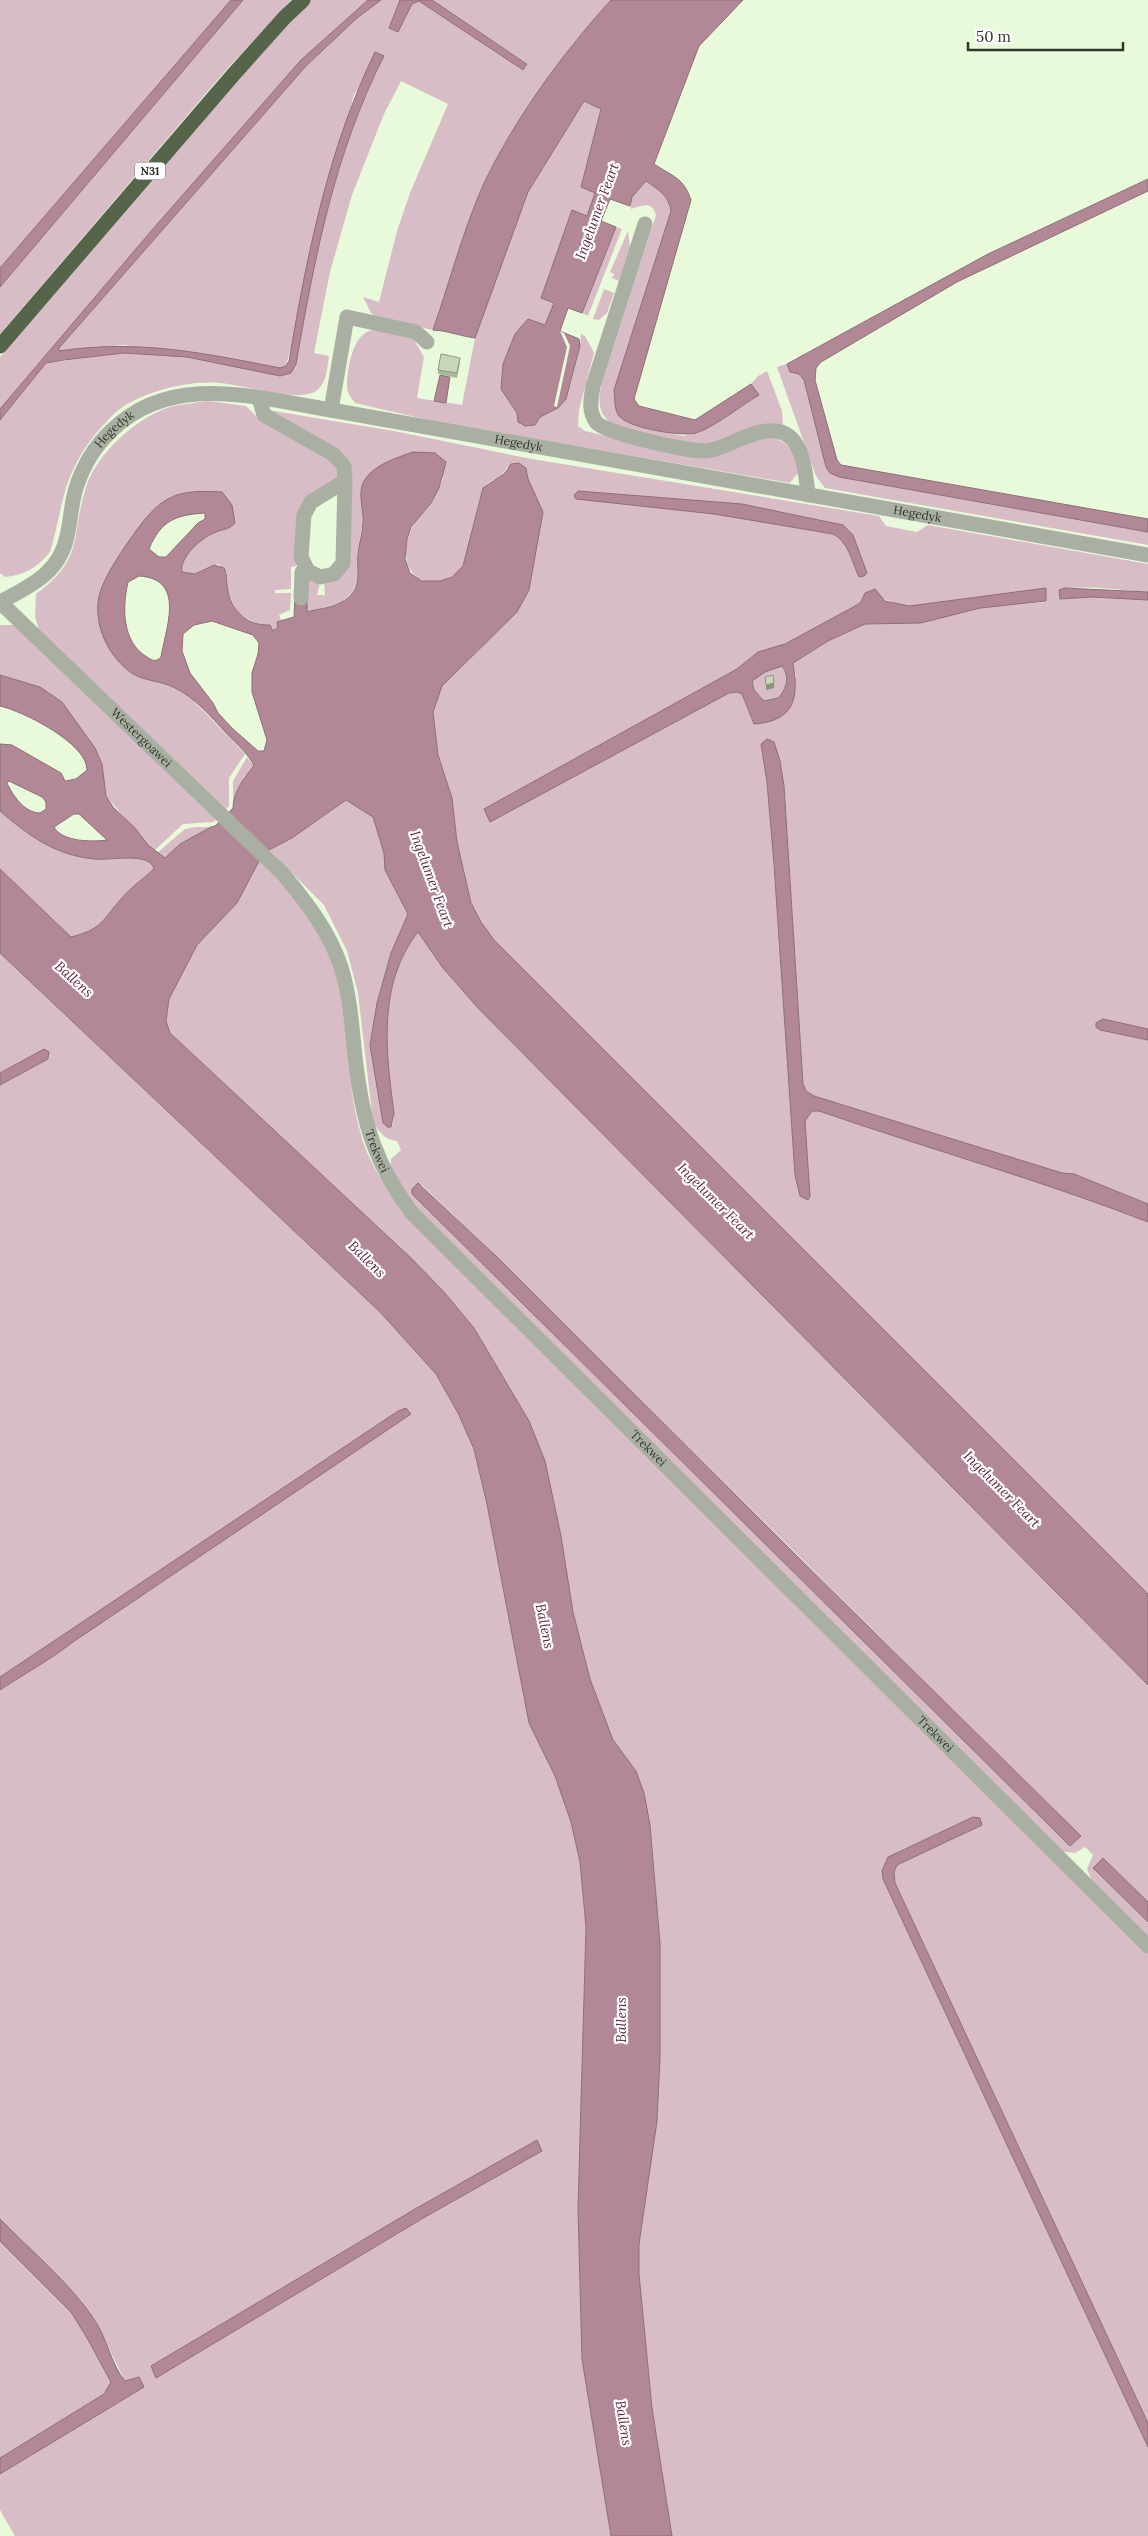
<svg xmlns="http://www.w3.org/2000/svg" width="1148" height="2536" font-family="Lora,serif">
<style>
.green{fill:#d9bdc6;fill-rule:evenodd}
.water{fill:#b28896;stroke:#8b6f76;fill-rule:evenodd}
.pier{fill:#e9fadb}
.lines{fill:none;stroke-linecap:round;stroke-linejoin:round}
.minor{stroke:#a9b0a3;stroke-width:15}
.highway{stroke:#566449;stroke-width:15}
.wall{fill:#aab89e}
.shaded-wall{fill:#8b9681}
.building{fill:#c6d6b8;stroke:#8b9681}
.labels{text-anchor:middle;stroke-width:4.5;stroke-linejoin:round;paint-order:stroke}
.shield{fill:#fff;stroke:#6e726a;stroke-width:1}
.shield-label{font-size:11px;font-weight:bold;fill:#30362a}
.street-label{font-size:12px;fill:#30362a;stroke:#fff}
.water-label{font-size:14px;font-style:italic;fill:#632b42;stroke:#fff}
</style>
<rect width="100%" height="100%" fill="#e9fadb"/>
<path class="green" d="M0 0H231L0 268Z
M243 0H291L226 70 0 334V287Z
M310 0H368L301 60 152 230 0 409V357L238 80Z
M381 0H400L401 2 389 27 398 32 412 4 419 1 522 70 527 63 432 0H611C562 54 516 117 484 183 463 230 450 281 433 330L377 318 371 313 363 297 379 302 397 231 410 193 448 104 401 81 384 114 352 195 330 272 314 353 329 356C327 369 327 383 316 391 300 403 241 384 219 383 188 380 134 393 112 416 98 430 82 449 74 468 61 494 59 524 50 552 38 567 25 575 5 577L0 573V420L46 363 124 353 187 357 291 373C313 265 334 156 384 57L354 94 286 366 280 368 124 345 59 351V348L306 66 357 18Z
M584 101 601 109 581 187 595 193 587 216 572 211 541 297 554 303 545 326 501 389 517 413 521 425 529 426 540 417 558 408 570 386 580 347 581 334 585 336 594 353 579 410 578 426 585 431 702 458 757 438H776L786 444 794 453 798 473 790 483 437 422 355 403C351 398 347 393 347 386 347 369 353 331 374 330 386 330 401 336 413 338L424 357 417 398 462 405 475 338 528 192Z
M646 181C658 190 670 196 671 211L614 390 635 425 683 436 698 433 758 395 751 384 758 376 767 371 782 411 783 425 700 446 619 430C600 417 597 407 601 385L656 215C652 200 642 206 631 209 628 197 638 190 646 181Z
M616 227 622 229 588 316 582 313Z
M628 231 630 247 619 281 612 278 614 274 610 272Z
M604 289 614 293 607 313 599 320 593 319Z
M787 364 790 372 799 374 804 380 826 466 830 473 839 477 1148 532V545L825 488 816 476 777 367Z
M208 401 246 406 259 419 330 460C336 465 340 470 337 479 327 485 315 490 307 498 291 512 297 547 296 566L291 567V589L275 590V593H291L290 610 279 615 282 622 273 631 238 614 228 592 227 573 218 564 195 574 182 572C179 555 207 533 222 531V492H186L98 609 156 681 174 687 189 696 245 754 229 778V806L226 809 39 630 35 616 36 594C85 558 70 538 86 487 97 453 136 418 170 407 182 404 195 403 208 401Z
M268 410 394 431 532 459 879 516 886 526 917 532 928 525 1148 564V592C1130 591 1072 583 1059 591L1061 599 1093 597 1148 600V1029L1103 1019 1100 1030 1148 1040V1204L1074 1174 1062 1173 814 1096 806 1091 803 1084 784 786 761 744 767 782 774 864 795 1175 800 1196H810L805 1121 812 1111H819C929 1148 1040 1180 1148 1222V1594L494 940 481 922 471 903 457 842 452 798 438 755 433 712 442 686 517 612 528 473 507 467C503 478 487 480 483 490 475 507 471 556 462 567 437 597 396 580 408 537 412 523 423 514 431 502 436 495 440 487 443 478L361 489 363 524 357 554 360 571 358 583 351 594 340 603 306 612 308 578 320 583 317 595H325L324 583 337 579 350 474ZM578 491 742 504 853 535 867 573 859 577C852 562 848 541 833 534ZM1046 591V602L980 608 921 623 865 624 828 641 793 663 796 676 763 723H753L742 694 737 692 729 693 490 821 484 810 737 669 758 652 785 644 855 606 861 602 865 593C881 596 892 604 909 606Z
M0 625H15L216 820 213 822 183 824 154 851 148 845 106 796 102 764 95 748 62 702 40 687 0 675Z
M782 666C790 676 787 689 778 698L764 701 754 690 752 681 765 672Z
M247 757 254 766 244 777 233 802V781Z
M346 800 373 817 384 853 385 870 408 914 391 953 377 1003 370 1045 383 1123 386 1127 393 1124 394 1113C386 1052 377 984 418 932L443 968 478 1008 1148 1685V1902L1103 1858 1094 1868 1148 1922V1938L1094 1885 1087 1869 1093 1855 1085 1847 1075 1853 1059 1851 423 1216C412 1201 389 1178 391 1159L401 1150 397 1141C385 1140 379 1132 373 1122L358 993 347 951 324 905 269 850 292 838ZM422 1185 497 1257 1081 1836 1070 1846 412 1194Z
M0 811C29 835 57 855 95 859 113 861 136 853 152 863L154 870C143 879 131 888 122 898 102 920 103 929 71 937L0 869Z
M196 827H211L180 844 165 858 157 853 185 829Z
M259 861C286 887 313 912 327 947 351 1006 343 1071 360 1131 366 1157 381 1180 396 1202L1148 1953V2423L895 1883 894 1872 897 1865 977 1817 899 1851 882 1871 883 1879 1148 2447V2536H672L652 2408 639 2274V2244L657 2121 660 2058V1943L650 1825 636 1771 613 1740 590 1679 573 1612 561 1536 529 1421 474 1328 444 1292 411 1259 170 1033 166 1021 169 999 197 945 237 903Z
M0 953 380 1312 436 1374 458 1413 474 1449 487 1504 529 1723 555 1776 571 1822 580 1862 586 1927 578 2208 582 2359 611 2536H15L0 2510V2474L144 2386 125 2381 94 2318 79 2300 0 2219V1690C24 1674 50 1660 73 1642L411 1414 398 1411 0 1677V1085L48 1059 50 1056 44 1049 0 1073ZM536 2141 541 2151 425 2217 156 2378 151 2366 415 2209Z
M0 2241 71 2312 87 2338 111 2382 104 2394 0 2458Z"/>
<path class="water" d="M231 0H243L0 287V268Z
M368 0H381L357 18 306 66 59 348V351C138 339 204 353 280 368L286 366 289 361C307 255 328 149 375 52L384 56C334 155 315 256 296 364L291 373 280 376 187 357 124 353 64 360 46 363 0 420V409L152 230 301 60Z
M400 0H432L527 64 523 70 419 1 412 4 398 32 389 28Z
M611 0H743L699 46 654 164C672 176 684 178 691 200L634 399 639 406 695 420 751 384 759 395C742 405 713 428 696 433 683 437 628 428 619 416 614 409 615 399 614 390L671 211C669 196 659 190 646 181L632 197 630 206 610 199 601 221 616 227 582 313 568 308 560 331 579 339 580 346 566 399 558 408 540 417 535 425 525 426 518 422 517 413 501 389 503 364 515 334 528 319 545 325 554 303 541 298 572 210 587 216 595 193 581 187 601 109 584 101 528 192 475 338C460 336 449 331 433 330 450 281 463 230 484 183 516 117 562 54 611 0Z
M1148 179V191L957 282 821 362 816 368 815 380 837 460 841 465 1148 519V532L839 477 830 473 826 467 804 380 799 374 790 372 787 364 988 254Z
M440 375 450 377 446 403 434 401Z
M413 452 435 453 446 462 439 488 431 503 411 527 407 539 405 559 410 573 422 581H440L452 577 463 566 483 488 505 473 511 464 519 463 526 468 528 479 543 512 529 590 517 612 442 686 433 712 438 755 452 798 457 842 471 903 481 922 494 940 1148 1594V1685L478 1008 443 968 418 932C377 984 386 1053 394 1113L391 1127H387L383 1123 370 1045 377 1003 391 953 408 914 385 870 384 853 373 817 346 800 292 838 269 850 259 861 237 903 197 945 169 999 166 1021 170 1033 412 1259 444 1292 474 1328 529 1421 545 1461 561 1536 573 1612 590 1679 613 1740 636 1771 644 1793 650 1825 660 1943V2058L657 2121 639 2244V2274L652 2408 672 2536H611L582 2359 578 2208 586 1927 580 1862 571 1822 555 1776 529 1723 487 1504 474 1449 458 1413 436 1374 380 1312 0 953V869L71 937C103 929 102 920 122 898 131 887 143 879 154 869 150 851 109 861 94 859 55 855 29 836 0 811V744L12 745 61 773 65 781 76 779 87 770C88 744 23 711 0 706V675L40 687 62 702 95 748 102 764 106 796 113 807 135 828 148 845 165 858 180 844 211 827 215 826 233 808C233 793 244 777 254 766 249 754 236 744 227 734 211 717 195 697 173 687 161 681 145 681 133 674 107 657 89 618 102 587 110 567 129 540 142 523 166 492 184 490 222 492L232 505 235 523C229 530 222 529 214 533 201 538 179 558 182 572L195 574 214 565 224 568C228 575 226 583 228 591 232 612 248 626 270 625L273 631 278 627 277 622 294 617 295 597 307 598V612C317 609 330 608 340 603 365 590 356 573 358 553 359 543 363 533 363 523 364 509 357 493 364 481 373 465 396 458 413 452ZM205 513V519L198 523 166 557H159L149 549C161 520 176 515 205 513ZM139 576C186 579 166 627 161 657 156 662 153 661 147 657 122 642 122 608 128 582ZM212 621 253 635 259 643 258 654 252 673V692L267 740 264 751H258L232 728 218 713 213 703 190 673 182 651 183 634 194 625ZM9 781 42 797 46 802V809L40 813C25 813 13 796 7 783ZM74 814H79L107 840C92 842 62 842 54 827Z
M578 491 742 504 843 525 853 535 867 573 864 576 859 577C852 562 848 541 833 534L714 514 576 499 574 495Z
M1046 588V601L980 608 921 623 865 624 828 641 793 663C799 698 795 721 754 724L742 694 737 692 729 693 490 822 484 809 737 669 758 652 785 644 855 606 861 602 865 593 875 589 885 601 909 606ZM782 666C790 676 787 689 778 698L764 701 754 690 752 681 765 672Z
M1064 588 1148 592V600L1093 597 1060 599 1059 590Z
M767 739 774 742 780 761 784 786 803 1084 806 1091 814 1096 1062 1173 1074 1174 1148 1204V1222C1040 1180 929 1149 819 1111H812L805 1121 810 1196 808 1200 800 1196 795 1175 774 864 767 782 761 744Z
M1103 1019 1148 1029V1040L1100 1030 1096 1027V1023Z
M44 1049 49 1052 48 1059 0 1085V1073Z
M418 1183 497 1257 798 1557 1081 1836 1070 1846 412 1194V1189Z
M406 1408 411 1414 73 1642C50 1660 24 1674 0 1690V1677L398 1411Z
M973 1817 980 1818 982 1825 897 1865 894 1872 895 1883 1148 2423V2447L883 1879 882 1871 888 1857Z
M1103 1858 1148 1902V1922L1093 1868Z
M537 2140 542 2151 425 2217 156 2378 151 2366 415 2209Z
M0 2219C31 2251 69 2282 94 2319 107 2338 111 2364 125 2381L139 2377 144 2387 0 2474V2458L104 2394 111 2382 87 2338 71 2312 0 2241Z"/>
<path class="pier" d="M560 331 564 333 570 346 557 407 554 406 567 347Z"/>
<g class="lines">
<g class="minor">
<path d="M645 224 593 386C591 399 588 410 596 422 604 433 690 452 705 451 719 450 732 442 745 437 798 415 804 454 808 495"/>
<path d="M259 398 264 415 333 454 344 466 345 481 311 502 304 515 301 557 308 571 320 577 334 574 343 563 345 481"/>
<path d="M331 410 347 317 416 332 427 342"/>
<path d="M301 598 302 572 306 568"/>
<path id="s1" d="M0 602 283 874C307 903 329 931 341 967 351 999 352 1032 356 1065 363 1123 376 1166 412 1213L1148 1946"/>
<path id="s2" d="M0 602C30 586 60 573 67 536 71 520 71 504 76 488 83 466 94 447 111 431 172 371 256 398 331 410L1148 555"/>
</g>
<path class="highway" d="M0 346 233 75 285 17 303 0"/>
</g>
<path class="wall" d="M460 363 457 378 438 374V370Z"/>
<path class="shaded-wall" d="M774 683V688L766 690V685Z"/>
<path class="building" d="M441 354 460 358 457 373 438 370Z
M773 675 774 683 766 685 765 677Z"/>
<g class="labels">
<rect class="shield" x="135" y="162.5" width="30" height="17" rx="4"/>
<g class="shield-label">
<text x="150" y="175">N31</text>
</g>
<g class="street-label">
<text dy="4" stroke="none"><textPath href="#s2" startOffset="218">Hegedyk</textPath></text>
<text dy="4" stroke="none"><textPath href="#s2" startOffset="636">Hegedyk</textPath></text>
<text dy="4" stroke="none"><textPath href="#s2" startOffset="1041">Hegedyk</textPath></text>
<text dy="4" stroke="none"><textPath href="#s1" startOffset="196">Westergoawei</textPath></text>
<text dy="4" stroke="none"><textPath href="#s1" startOffset="691">Trekwei</textPath></text>
<text dy="4" stroke="none"><textPath href="#s1" startOffset="1096">Trekwei</textPath></text>
<text dy="4" stroke="none"><textPath href="#s1" startOffset="1501">Trekwei</textPath></text>
</g>
<g class="water-label">
<text transform="translate(597 211) rotate(-70)" y="5">Ingelumer Feart</text>
<text transform="translate(432 879) rotate(70)" y="5">Ingelumer Feart</text>
<text transform="translate(74 979) rotate(42)" y="5">Ballens</text>
<text transform="translate(716 1201) rotate(45)" y="5">Ingelumer Feart</text>
<text transform="translate(367 1259) rotate(44)" y="5">Ballens</text>
<text transform="translate(1002 1489) rotate(45)" y="5">Ingelumer Feart</text>
<text transform="translate(545 1626) rotate(78)" y="5">Ballens</text>
<text transform="translate(621 2020) rotate(-90)" y="5">Ballens</text>
<text transform="translate(624 2423) rotate(81)" y="5">Ballens</text>
</g>
</g>
<path d="M968 42v8h155v-8" fill="none" stroke="#30362a" stroke-width="2.5"/>
<text x="976" y="42" font-size="15" fill="#30362a" stroke="#ffffff" stroke-width="4" paint-order="stroke">50 m</text>
</svg>
